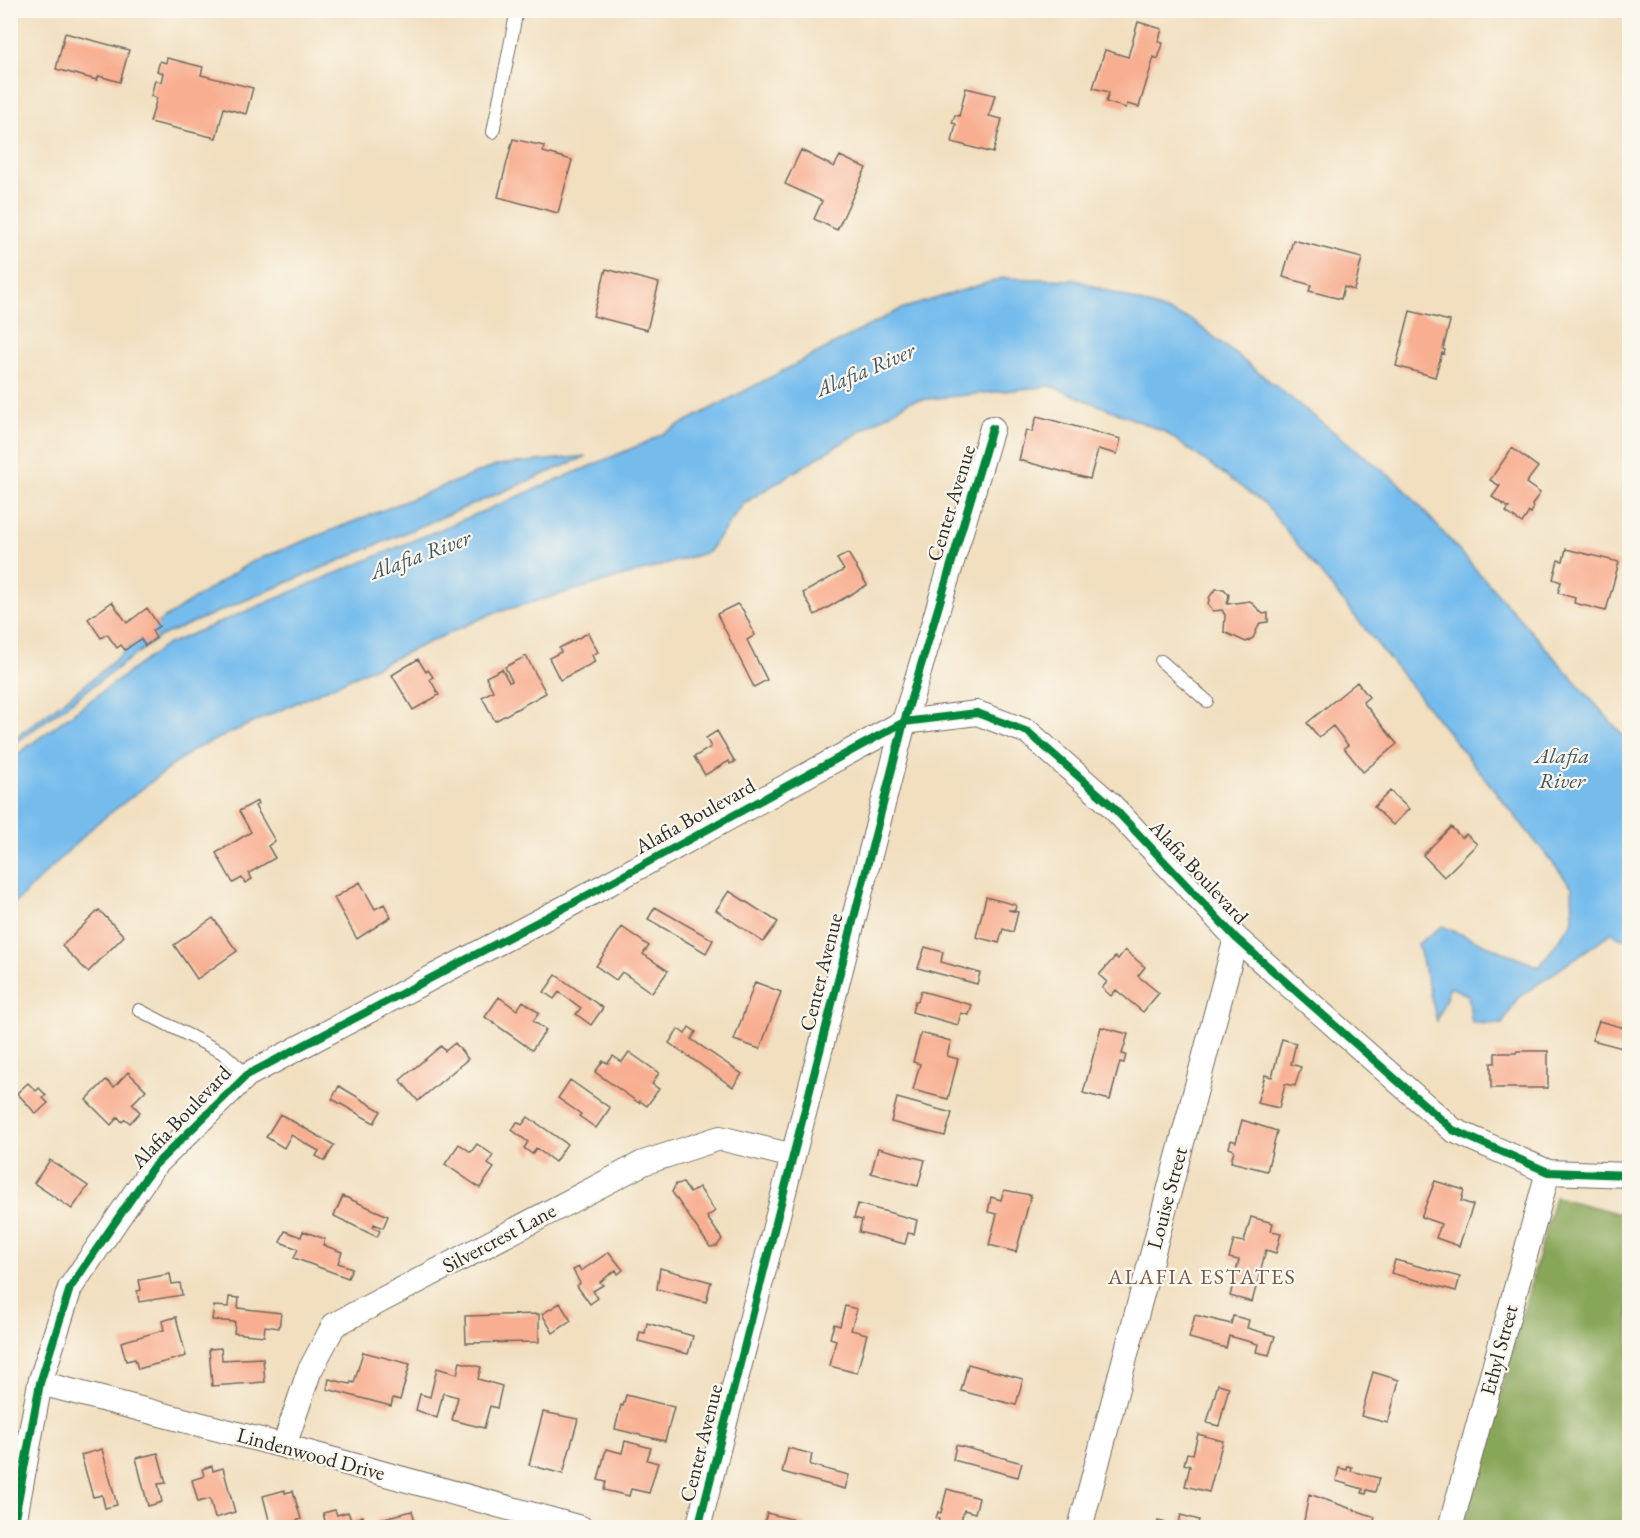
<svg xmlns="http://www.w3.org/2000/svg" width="1640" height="1538" font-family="'EB Garamond',serif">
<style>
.forest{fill:#88a659;stroke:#5a6842;stroke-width:1.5}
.water{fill:#75bced;stroke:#50748c;stroke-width:1.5}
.building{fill:#f8ae90}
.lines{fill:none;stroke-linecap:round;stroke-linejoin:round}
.service-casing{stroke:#706a5f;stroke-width:14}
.minor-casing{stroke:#706a5f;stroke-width:26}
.service{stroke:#fff;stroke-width:12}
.minor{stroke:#fff;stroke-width:24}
.cycleway-casing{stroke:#fbf7ec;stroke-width:11}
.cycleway{stroke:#00873e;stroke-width:8}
.labels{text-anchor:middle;stroke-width:4.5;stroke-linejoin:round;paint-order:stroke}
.street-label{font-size:21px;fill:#2b2b2b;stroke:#fbf7ec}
.water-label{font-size:22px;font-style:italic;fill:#415665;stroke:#fbf7ec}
.neighbourhood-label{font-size:22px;letter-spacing:1.5px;fill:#73594e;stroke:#fbf7ec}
</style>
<rect width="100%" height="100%" fill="#fbf7ec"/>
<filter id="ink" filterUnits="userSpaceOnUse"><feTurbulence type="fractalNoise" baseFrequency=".0167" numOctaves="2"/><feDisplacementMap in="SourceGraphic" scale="12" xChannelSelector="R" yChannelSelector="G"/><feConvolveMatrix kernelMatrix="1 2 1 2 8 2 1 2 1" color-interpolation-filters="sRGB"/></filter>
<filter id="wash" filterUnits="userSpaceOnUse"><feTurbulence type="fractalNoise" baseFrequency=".008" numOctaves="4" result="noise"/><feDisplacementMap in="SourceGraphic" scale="24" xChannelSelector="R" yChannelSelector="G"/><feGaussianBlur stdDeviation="1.35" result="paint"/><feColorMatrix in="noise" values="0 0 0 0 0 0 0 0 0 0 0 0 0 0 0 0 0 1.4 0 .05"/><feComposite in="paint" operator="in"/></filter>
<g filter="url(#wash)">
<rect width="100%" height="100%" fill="#f1dfc0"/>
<path class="forest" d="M1555 1197 1629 1216V1527H1463Z"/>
<path class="water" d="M1003 278 1076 280 1192 320 1401 485 1629 742V941L1611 933 1517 999 1502 1024 1472 1023 1468 995 1450 987 1437 1021 1418 944 1442 926 1539 967 1573 921 1572 887 1265 504 1165 432 1051 386 910 401 744 503 708 552 491 614 193 750 96 824 11 907V759L166 645 647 442 901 309Z
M587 456 161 636 11 746V741L95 677 160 621 251 562 497 465Z"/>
<g id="blocks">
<path class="building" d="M1138 22 1162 29 1158 42 1163 43 1158 59 1154 57 1139 107 1127 104 1126 108 1106 102 1109 92 1093 88 1105 50 1128 57Z
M65 33 129 50 120 82 99 76 97 80 56 69Z
M167 58 203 67 201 75 253 88 246 114 224 108 216 138 150 122 157 98 151 96 155 80 161 82 163 73 157 71 160 61 166 63Z
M966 88 995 95 989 116 1002 119 993 153 952 142 956 124 952 123 955 115 959 116Z
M513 139 544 146 543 152 572 160 558 213 498 197Z
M801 150 834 167 840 156 866 168 837 230 814 219 822 201 785 184Z
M1293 240 1362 258 1354 290 1344 287 1341 299 1309 291 1311 285 1283 277Z
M606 269 659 283 647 330 593 316Z
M1410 311 1450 321 1443 349 1445 350 1444 354 1442 353 1435 377 1396 366Z
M1037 416 1121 439 1117 454 1098 449 1090 479 1019 460 1026 430 1032 432Z
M1512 448 1538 467 1526 483 1540 493 1532 505 1533 509 1531 513 1529 512 1522 523 1506 512 1509 508 1492 497 1500 486 1490 480Z
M1566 549 1619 562 1606 611 1574 603 1575 598 1558 593 1561 582 1553 579 1558 560 1563 561Z
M848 553 867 585 815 615 803 593 844 570 837 559Z
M1216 589H1224L1229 595 1227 604 1250 601 1263 614 1268 613V622L1260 623 1253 638 1246 642 1224 632 1225 615 1222 610 1213 611 1208 604 1210 596Z
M112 602 127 623 147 608 159 626 152 631 156 638 145 646 141 639 125 650 121 645 117 648 107 634 101 638 88 619Z
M737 604 743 610 755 635 747 640 767 680 754 687 717 614Z
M588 633 598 652 592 655 595 662 560 680 549 658 561 652 559 648Z
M526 656 546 693 495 721 482 697 493 691 486 677 502 669 509 682 512 681 505 667Z
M418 659 426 672 428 670 433 677 430 679 439 695 413 710 392 675Z
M1357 682 1369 697 1363 702 1397 744 1363 772 1344 748 1348 745 1333 726 1319 737 1307 723Z
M717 731 735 762 730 764 729 761 705 775 694 757 711 747 706 738Z
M1390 791 1409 809 1393 825 1374 807Z
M257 801 258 804 255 806 275 841 268 846 275 858 249 873 252 879 245 883 242 878 233 883 216 853 251 832 239 811Z
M1451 827 1462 838 1466 834 1477 844 1444 877 1423 855Z
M360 882 375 909 384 904 391 917 357 939 334 898Z
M729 891 778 922 763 942 716 910Z
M986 897 1016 905 1015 910H1008L1018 912 1013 932 1003 929 999 943 976 937Z
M655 907 713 940 706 953 648 919Z
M99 910 124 936 88 972 62 946Z
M213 918 237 951 197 979 174 945Z
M622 927 649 946 643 954 668 971 652 993 622 972 616 980 596 966Z
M925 947 943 952 941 962 980 973 977 984 918 968Z
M1125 950 1145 967 1138 976 1159 993 1143 1012 1116 990 1111 996 1102 988 1107 982 1099 975 1115 957 1118 959Z
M556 975 603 1008 591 1025 576 1014 581 1008 559 992 554 999 544 992Z
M755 982 781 992 760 1049 734 1040Z
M921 991 972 1005 969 1015 961 1013 958 1025 912 1012 915 1001H918Z
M499 997 517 1010 523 1001 539 1013 533 1021 546 1030 532 1050 485 1017Z
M1599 1021 1625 1028 1622 1038 1630 1040V1050L1592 1040Z
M689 1027 696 1032 691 1039 742 1074 733 1087 669 1043 678 1029 685 1034Z
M1101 1027 1128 1034 1122 1054 1126 1055 1124 1063 1120 1062 1110 1100 1083 1093Z
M921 1033 951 1041 947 1056 958 1059 948 1099 913 1090 920 1064 913 1062Z
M1282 1039 1296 1043 1291 1064 1301 1067 1295 1086 1285 1084 1279 1108 1257 1103 1265 1075 1272 1077Z
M455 1043 468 1059 418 1101 400 1080 441 1046 445 1051Z
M1517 1051H1548V1088H1491V1063H1495V1053H1516Z
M629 1052 659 1073 652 1084 659 1089 647 1106 640 1101 639 1103 595 1072 603 1061 608 1063 613 1056 622 1062Z
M128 1072 146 1090 132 1104 140 1112 130 1123 125 1119 122 1122 118 1117 111 1125 86 1100 106 1080 114 1087Z
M570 1080 610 1108 596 1128 579 1116 581 1114 558 1098Z
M28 1083 36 1091 39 1088 46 1095 43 1098 48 1103 36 1114 17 1093Z
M339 1086 381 1111 374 1123 332 1099Z
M897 1098 952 1113 945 1136 891 1122Z
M280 1114 334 1145 325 1161 316 1156 319 1151 291 1135 284 1148 266 1137Z
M528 1117 567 1144 555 1162 536 1148 532 1154 524 1148 528 1142 512 1130 517 1122 522 1125Z
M1242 1120 1277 1131 1267 1171 1231 1162 1234 1150 1229 1148 1231 1140 1236 1142Z
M459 1144 471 1152 477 1144 493 1155 488 1164 494 1168 480 1188 445 1164Z
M878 1148 925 1160 918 1186 871 1173Z
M50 1160 88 1186 72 1209 34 1183Z
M1435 1181 1464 1190 1461 1201 1473 1205 1459 1246 1436 1238 1441 1224 1421 1217Z
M683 1183 690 1193 699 1187 715 1211 707 1217 722 1239 717 1246 710 1247 672 1192 676 1184Z
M1004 1190 1031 1195 1016 1252 989 1245 997 1214 988 1212 991 1197 1001 1200Z
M343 1196 388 1216 383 1228 374 1224 373 1227 380 1231 377 1237 334 1216Z
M858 1204 917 1220 914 1234 908 1233 905 1244 859 1232 862 1220 854 1218Z
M1251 1217 1273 1223 1271 1231 1281 1233 1276 1253 1266 1250 1252 1302 1230 1296 1239 1260 1229 1258 1234 1240 1244 1242Z
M285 1231 301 1237 303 1231 325 1239 323 1245 342 1252 338 1263 352 1268 348 1278 294 1258 298 1249 280 1242Z
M609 1252 623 1270 618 1274 616 1270 600 1282 603 1285 593 1291 598 1298 590 1304 577 1286 580 1283 573 1270 579 1267 581 1271Z
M1395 1260 1460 1277 1456 1291 1391 1273Z
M660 1268 711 1282 706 1302 657 1289Z
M170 1274 172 1284 180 1283 182 1295 139 1302 137 1291 141 1290 139 1280Z
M229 1297 239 1298 238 1308 281 1313 279 1328 265 1326 264 1336 234 1333 235 1322 212 1320 214 1306 228 1307Z
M560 1303 571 1321 553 1333 542 1314Z
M845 1306 857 1309 851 1330 867 1334 857 1373 830 1366 836 1340 830 1338 834 1324 840 1326Z
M539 1314V1342L466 1343 465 1316Z
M1195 1315 1231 1324 1233 1316 1249 1320 1247 1328 1275 1336 1269 1355 1256 1352 1258 1344 1229 1336 1226 1348 1189 1338Z
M176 1317 186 1356 138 1369 135 1359 126 1361 121 1342 164 1330 162 1321Z
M647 1323 693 1336 688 1354 638 1341 640 1332 645 1333Z
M221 1348 222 1360 263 1358 265 1382 212 1386 209 1349Z
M363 1352 410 1364 400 1400 393 1398 391 1406 327 1389 329 1379 350 1384 351 1382 354 1383Z
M460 1362 481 1367 478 1379 502 1386 497 1408 490 1406 484 1428 452 1420 458 1397 443 1393 437 1418 416 1410 420 1394 430 1397 437 1368 457 1374Z
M968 1364 1023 1379 1016 1405 961 1391Z
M1373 1372 1399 1380 1388 1423 1361 1416Z
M1218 1384 1229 1387 1219 1426 1207 1423Z
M626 1395 674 1407 665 1441 615 1429 621 1405 623 1406Z
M543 1412 578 1419 563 1474 529 1465Z
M1198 1434 1223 1441 1209 1492 1185 1486 1190 1466 1184 1464 1187 1453 1193 1454Z
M625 1441 651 1448 647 1460 658 1463 649 1493 631 1489 629 1496 604 1490 606 1482 598 1480 606 1449 622 1453Z
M956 1445 1022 1463 1018 1477 953 1460Z
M788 1448 812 1454 810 1465 849 1475 845 1489 782 1472Z
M102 1449 117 1505 105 1508 102 1495 93 1497 81 1455Z
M158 1453 166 1483 158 1484 162 1502 148 1506 136 1458Z
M212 1466 213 1471 223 1468 235 1512 215 1518 210 1499 198 1502 192 1480 204 1476 202 1469Z
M1348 1466 1352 1467 1351 1471 1379 1478 1375 1492 1367 1490 1366 1494 1362 1493 1363 1489 1336 1481 1339 1468 1347 1470Z
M947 1489 979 1498 975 1513 964 1510 959 1528H937L939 1519 936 1518 938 1512 941 1513Z
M285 1490V1493L293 1491 301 1519 293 1522 294 1528H282L281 1525 271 1528 263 1496Z
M1309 1494 1375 1517 1372 1528H1324L1304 1521Z
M335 1510 337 1515 348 1512 351 1520 363 1516 365 1528H327L323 1513Z
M412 1511 417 1528H378L376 1520Z
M767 1513 807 1523 806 1528H763Z
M1181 1515 1199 1520 1197 1528H1156L1158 1521 1178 1526Z"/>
</g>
</g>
<g filter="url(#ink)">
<use href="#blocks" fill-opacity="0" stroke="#706a5f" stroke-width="1.5"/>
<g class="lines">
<g class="service-casing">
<path id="service" d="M493 132 517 10
M1161 661 1207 701
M139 1010 223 1053 247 1075"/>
</g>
<g class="minor-casing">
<path id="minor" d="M40 1383 284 1446 581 1528
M284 1446 309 1372 334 1325 643 1163 720 1138 793 1156
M13 1528 40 1383 70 1288 153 1167 247 1075 564 908 904 722 977 713 1028 732 1110 804 1236 938 1453 1130 1548 1172 1630 1175
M698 1528 904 722 992 428
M1080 1528 1236 938
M1450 1528 1548 1172"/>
</g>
<use href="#service" class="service"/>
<use href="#minor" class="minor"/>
<g class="cycleway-casing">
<path id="cycleway" d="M13 1528 40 1383 70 1288 153 1167 247 1075 564 908 904 722 977 713 1028 732 1110 804 1236 938 1453 1130 1548 1172 1630 1175
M698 1528 904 722 992 428"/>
</g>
<use href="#cycleway" class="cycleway"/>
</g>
</g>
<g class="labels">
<g class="street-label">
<text transform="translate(951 503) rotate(-73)" y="7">Center Avenue</text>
<text transform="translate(695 816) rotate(-29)" y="7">Alafia Boulevard</text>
<text transform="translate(1199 872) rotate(47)" y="7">Alafia Boulevard</text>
<text transform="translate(821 972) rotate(-76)" y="7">Center Avenue</text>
<text transform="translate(181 1117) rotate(-46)" y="7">Alafia Boulevard</text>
<text transform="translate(1167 1198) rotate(-75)" y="7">Louise Street</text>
<text transform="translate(499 1238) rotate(-28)" y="7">Silvercrest Lane</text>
<text transform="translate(1499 1350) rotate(-75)" y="7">Ethyl Street</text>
<text transform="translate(701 1443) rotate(-76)" y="7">Center Avenue</text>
<text transform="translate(311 1454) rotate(15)" y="7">Lindenwood Drive</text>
</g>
<g class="water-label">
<text transform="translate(865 369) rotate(-23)" y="8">Alafia River</text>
<text transform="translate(420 554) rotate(-20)" y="8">Alafia River</text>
<text x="1562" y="763">Alafia<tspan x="1562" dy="25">River</tspan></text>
</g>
<g class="neighbourhood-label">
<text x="1202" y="1284">ALAFIA ESTATES</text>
</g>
</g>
<rect width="1640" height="1538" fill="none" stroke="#fbf7ec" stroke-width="36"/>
</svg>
